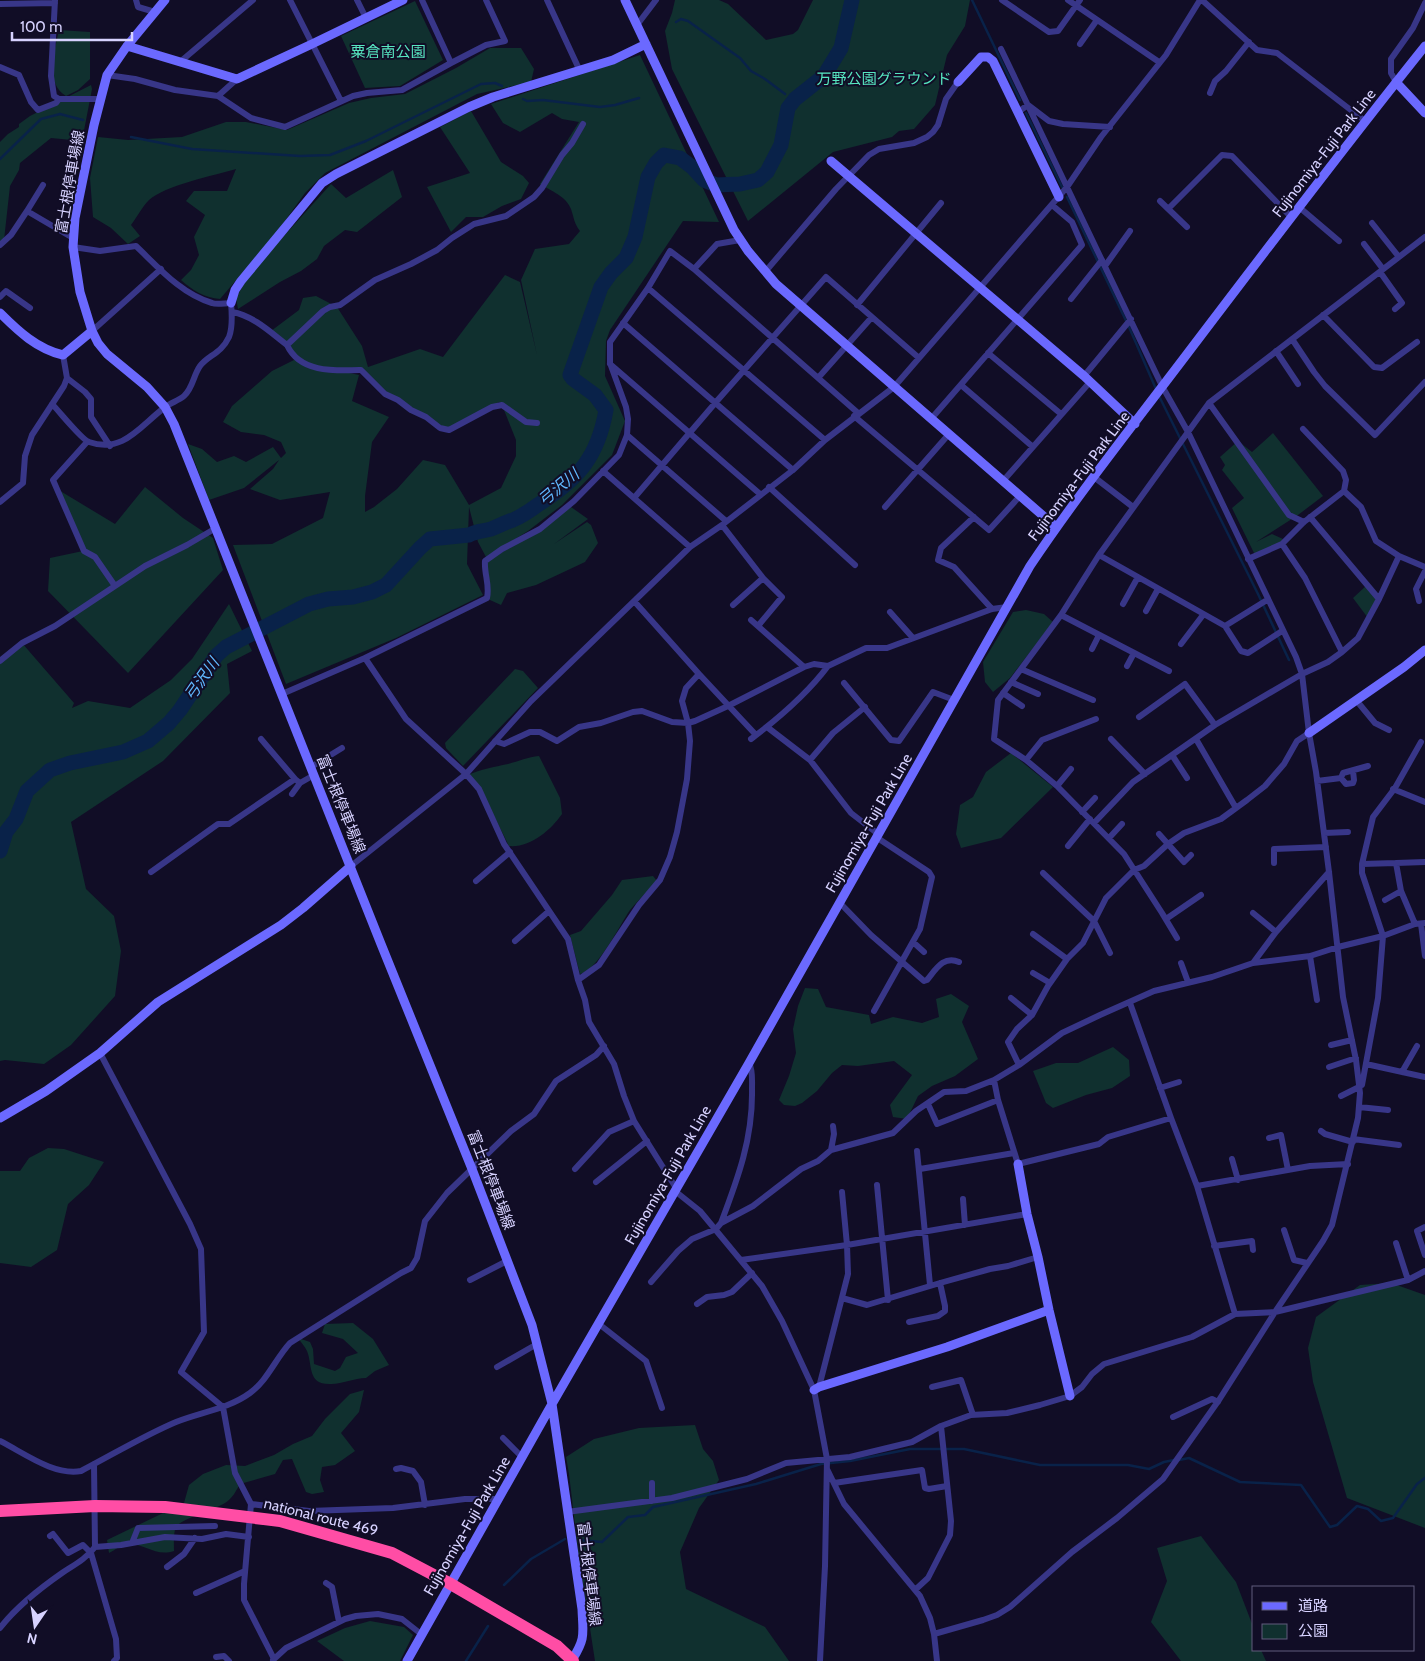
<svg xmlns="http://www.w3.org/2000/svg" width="1425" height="1661" font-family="Cabin,'Noto Sans JP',sans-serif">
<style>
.green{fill:#10302f;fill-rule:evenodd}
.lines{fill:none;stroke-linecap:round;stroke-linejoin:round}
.stream{stroke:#092249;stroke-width:2.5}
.river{stroke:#092249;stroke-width:15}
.street{stroke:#383688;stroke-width:6}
.secondary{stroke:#6b69ff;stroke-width:9}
.highway{stroke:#ff4da5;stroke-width:12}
.labels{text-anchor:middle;stroke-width:4;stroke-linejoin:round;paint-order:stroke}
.park-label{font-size:15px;fill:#57e6c0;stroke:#110d26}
.street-label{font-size:15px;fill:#d7d2ff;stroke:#110d26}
.water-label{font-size:16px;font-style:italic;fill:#60b8ff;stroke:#110d26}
</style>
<rect width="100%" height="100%" fill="#110d26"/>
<path class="green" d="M675 0H719L728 4 766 40 793 34 798 30 813 0H970L965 26 947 55 935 105 914 129 899 131 892 137 833 152 748 221 672 69 665 31 672 13Z
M415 1 443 60 400 86 365 88 341 36Z
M59 30 90 32V79L78 90 66 96C44 83 55 50 59 30Z
M490 48H521L534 69 531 82 477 94 325 173 305 193 277 232 220 299C205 298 192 290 181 280L191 270 199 255 194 237 205 215 186 201 194 191H227L236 169C215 175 164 186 149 200 142 207 137 217 131 225L140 236 128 244 111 228 93 217 90 178 98 137 128 140 182 137 226 122H246L287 130 349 103 371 98 405 94 456 68Z
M640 55 719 222 683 221 610 330 606 341 605 376 625 421 612 455 562 505 528 531 486 557 478 542 469 507 467 564 483 595 396 638 286 684 233 545 272 544 323 518 330 492 280 500 250 489 273 469 279 460 244 488 209 500 188 444 202 449 217 462 234 456 246 462 273 447 281 458 286 453 281 442 264 435 241 432 223 422 232 406 272 371 296 359 271 331 299 310 303 298 316 296 337 307 362 346 368 367 420 349 443 357 505 275 520 282 537 355 521 280 535 249 569 244 580 231C574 223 574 218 571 209 566 196 551 191 540 184L579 122 562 119 552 113 520 132 503 123 491 104ZM364 368 361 370 388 395 449 430 499 402 518 416 504 410 516 440V456L501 488 469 505 445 465 423 460 397 489 374 507 376 506 365 512V496L372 442 389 417 352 401 359 375 340 371Z
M91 85 92 89 82 141 51 138 20 163 19 170 10 186 4 240 0 244V142L8 134 19 127V124L30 116Z
M471 111 501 162 523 176 529 183 521 199 502 206 483 217H466L451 232 427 187 470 173 440 127Z
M393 170 402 197 357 232 345 230 324 246 317 259 301 271 280 282 238 309 236 298 256 262 283 237 331 184 346 198Z
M1273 433 1323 496 1298 515 1256 542 1272 534 1283 539 1282 543 1255 555 1232 508 1244 498 1222 470 1225 465 1220 457 1238 441 1252 452Z
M145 487 183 518 213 538 223 570 128 673 48 591 50 558 83 551 57 489 115 524Z
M571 507 588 519 554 544 587 522 591 525 598 543 585 562 536 585 507 593 501 605 490 600 487 562Z
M1367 585 1379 599 1368 618 1353 598Z
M229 604 252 651 227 664 230 693 163 761 71 822 86 889 114 916 121 951 115 996 71 1045 44 1064 5 1060 0 1061V661L22 643 74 703 72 708 88 701 130 708 171 680 192 659Z
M1026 610 1044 614 1053 622 1010 678 993 692 985 682 983 662 1013 612Z
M515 669 523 671 538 688 463 766 446 748 445 743Z
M1011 753 1053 787 1001 838 961 848 956 834 960 805 973 797 986 772Z
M539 756 560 798 562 814C551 830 530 848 509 846L480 788 468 775C481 769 494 767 508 764 519 761 528 757 539 756Z
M653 876 657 881C648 891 638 900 630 910 619 926 598 970 580 974L570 935 581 931 612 895 622 880Z
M805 988 818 989 826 1007 869 1015 871 1024 893 1017 922 1023 939 1017 936 999 951 994 969 1006 962 1022 978 1059 955 1076 932 1086 918 1096 907 1119 893 1117 890 1105 912 1075 894 1061 858 1066 842 1065 832 1073 817 1091 802 1103 795 1106 784 1105 779 1100 789 1076 796 1053 793 1029 798 1006Z
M1113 1047 1129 1060 1130 1076 1112 1088 1086 1095 1053 1108 1046 1103 1033 1071 1056 1063H1078Z
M48 1148 64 1149 104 1162 89 1185 68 1204 57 1250 31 1267 0 1263V1171H20L29 1158Z
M1391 1283 1425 1295V1528L1347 1498 1313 1382 1308 1348 1316 1317 1360 1285Z
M353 1323 373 1339 389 1365 375 1371 366 1378C354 1378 343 1384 331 1384 307 1385 313 1366 307 1351 305 1347 301 1342 298 1338L310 1342 313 1349 314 1364 335 1371 340 1368 346 1357 358 1353 343 1339 322 1333 325 1324Z
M364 1390 359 1412 341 1433 355 1451 335 1465 322 1467 320 1480 324 1492 312 1494 306 1492 292 1459 283 1460 275 1474 240 1484C236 1491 232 1499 225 1503 214 1510 181 1519 176 1527 173 1534 174 1544 174 1551 155 1557 145 1543 127 1544 121 1545 115 1550 109 1553L107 1540 184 1503 189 1485 203 1474 226 1465 245 1466 274 1455 293 1444 312 1436 325 1419 350 1394Z
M695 1425 703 1449 713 1461 719 1480 699 1508 680 1552 686 1589 765 1627 789 1661H595L578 1550 569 1474 566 1457 594 1439 639 1428Z
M1201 1536 1236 1582 1254 1629V1650H1261L1266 1661H1181L1151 1622 1167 1581 1157 1548Z
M370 1621 404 1627 413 1635 400 1661H344L317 1641 345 1628Z"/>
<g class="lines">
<path class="stream" d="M972 0 1020 100
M676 22 681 19 688 21 740 58 751 71 765 79 785 94
M523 99 527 101 543 100 600 107 615 105 639 98
M1026 113 1062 187
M131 137 192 149 300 156 330 155 366 141 481 84 495 83 502 86
M0 159 41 119 60 114 83 120
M1067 197 1129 327 1156 389
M1158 394 1258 594 1289 660
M1179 1460 1189 1458 1240 1482 1301 1485 1330 1527 1337 1525 1357 1506 1368 1509 1381 1521 1393 1518 1417 1484 1425 1478
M580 1540 602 1542 628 1517 645 1515 653 1507 756 1484 821 1464 850 1461 910 1449H964L1040 1465H1128L1149 1469 1164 1462 1174 1460
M504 1585 531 1559 565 1539
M466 1661 488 1626"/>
<path class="river" d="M0 851 6 832 16 819 27 791 50 770 70 763 123 752 148 741 169 723 180 710 216 656 226 647 309 604 328 599 353 597 372 592 386 585 420 548 430 539 469 535C476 531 484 531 491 529 499 526 506 522 513 520 522 516 531 510 539 504 579 479 598 456 606 410L595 395 573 379 570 375 601 287 611 273 626 258 635 237 648 177 656 163 664 155 680 158 692 167 704 180 716 185 740 184 758 180 767 172 781 145 788 108 795 99 824 76 841 48 852 0"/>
<path class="street" d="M55 0 51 76 54 96 59 99H101
M136 0 138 7 155 12
M290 0 341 101
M357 0 366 18
M422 0 451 63
M547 0 579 69
M1002 0 1049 32 1058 31 1080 0
M1068 0 1159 62
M1202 0 1257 50 1277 53 1365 121
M0 4 55 3
M637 25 656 0
M1080 44 1097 20
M180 62 253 0
M0 67 19 75 31 102 38 110 56 103 59 99
M107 75 135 79 175 90 218 96
M237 79 218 96 251 118 285 127 353 96 367 93 402 90 451 63 486 45 505 41 486 0
M1396 82 1391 73V59L1413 28 1425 3
M1210 93 1215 81 1226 71 1249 42
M1018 112 1028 105 1049 121 1063 124 1110 127
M43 185 27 211 73 238
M1160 201 1187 227
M1299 207 1339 241
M1168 209 1222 155 1232 156 1291 217
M1372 223 1399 257
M1364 244 1383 269
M0 245 11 235 27 211
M1105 266 1130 231
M694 269 717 244 740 240
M765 272 836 189 869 155 879 149 914 143 927 137 933 132 938 125 946 99 958 82
M1380 272 1402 303 1395 309
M648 288 825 440
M0 297 6 291 30 308
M1071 299 1102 260
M857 305 941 203
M232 312C254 316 270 332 287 345L323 311 330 307 340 305 375 280 411 264 437 250 452 238 474 224 506 216 534 197 542 188 562 155 572 143 583 124
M1323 315 1374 367 1382 368 1417 342
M623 323 793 470
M92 331 161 269
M1292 339 1314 372 1325 386 1375 435 1425 382
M287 345C300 373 334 371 361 370L385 394 398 400 411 410 426 417 440 428 449 430 492 407 502 405 526 422 537 423
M1276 351 1298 384
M988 353 1061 414
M610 364 760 494
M1084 376 1131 319
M67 378 85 392 91 399V417L110 446
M818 378 872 317
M961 385 1033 447
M1209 403 1289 515 1304 522
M52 404C59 411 82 440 89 442 123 454 140 426 164 408 170 403 178 401 184 396 193 388 193 376 200 366 208 355 221 354 229 337 233 327 232 314 231 303 225 303 217 305 212 303 181 294 158 267 136 246L100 251 73 247
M854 416 989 530 1020 496
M931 419 1082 245 1072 222 1052 205
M1303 429 1343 471 1346 480 1344 491 1361 507 1376 541 1399 556 1425 567
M627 435 726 521
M87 442 53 480 84 551 95 557 115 586
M603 471 690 547
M1094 477 1133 507
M1003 481 1090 382
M769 487 855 565
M634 498 716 402 826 277 919 358
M0 502 23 483 25 456 32 435 64 386 67 378 63 355
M885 507 949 434
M974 517 941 548 938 560 954 567 992 609
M1310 517 1379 599
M722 525 763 578 782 597 758 626
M1282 544 1305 578 1342 652
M1099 555 1225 626 1267 600
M1248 559 1282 544 1304 522 1344 491
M1419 601 1416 589 1425 571
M1123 604 1138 577
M733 605 763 578
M1146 611 1158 589
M890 612 913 638
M1061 615 1169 671
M751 620 804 667
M1225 626 1241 651 1248 653 1282 631
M1181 644 1203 615
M1092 649 1099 635
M365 658 487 598C490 585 484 574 485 561L502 549 540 529 574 501 619 455 627 435 628 419 626 407 610 363V342L648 288 670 251 694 269 858 413
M0 661 22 643 55 626 145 566 187 545 216 528
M1127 666 1134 653
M1021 669 1093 700
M699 674 756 735
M1011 682 1038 694
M844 683 891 740 899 741 933 692 954 700
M1003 693 1022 706
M282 694 365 658 406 719 466 774 479 789 504 844 568 939 578 980 585 1000 589 1022 614 1064 624 1096 634 1121 676 1188
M1356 700 1375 723 1389 730
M1139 717 1185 684 1215 725
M767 727 810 760 851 813 878 834
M261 739 295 779
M751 739C779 718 807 694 828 666
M1111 739 1145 774
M1196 739 1236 808
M495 741 504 744 530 732H540L557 741 579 727 601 723 633 712 642 711 672 722 688 723 695 721 728 706 804 667 814 664 828 666 866 648H887L992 609 1007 607
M1172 755 1187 778
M810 760 833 733 865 707
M1026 760 1042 740 1096 719
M311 767 342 748
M1341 778 1346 784 1353 783 1354 780 1353 771
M1317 781 1341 778 1343 773 1368 766
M1057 786 1071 769
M1393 789 1425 802
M292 794 300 783
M1082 812 1095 798
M1094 823 1133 782 1172 755 1215 725 1302 674 1328 662 1342 652 1358 638 1379 599 1399 556
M1324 833 1348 832
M1159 834 1184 862 1191 855
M1109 838 1122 824
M1068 846 1090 819
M1274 863V849L1326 847
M1396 863 1425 862
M1362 864 1396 863 1401 891 1415 924
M351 866 466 774 531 701 690 547 722 525 793 470 825 440 894 387 1067 187 1101 137 1166 55 1200 0
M151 872 218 824H229L295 779 300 783 314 775
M1043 873 1094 921 1110 953
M476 881 510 852
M1385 900 1401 891
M839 902 871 935 924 981 927 980C936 969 944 955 959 962
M1253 913 1276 932
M1166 919 1201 895
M1421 924 1425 956
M1033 934 1067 959
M1177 938 1162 913 1124 854 1057 786 1026 760 994 739 998 700 1061 615 1099 555 1209 403 1425 237
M515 941 549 911
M913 942 924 952
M1310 956 1317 1000
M1181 963 1188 982
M1253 963 1310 956 1338 947 1383 936 1415 924 1425 923
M1033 973 1050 983
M578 980 599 965 639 905 660 880 670 857 677 832 687 779 690 741 688 723 682 701 686 688 699 674 634 601
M1011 998 1032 1015
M1130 1003 1171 1118
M874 1011 920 929 932 877 929 872 876 837
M1331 1045 1352 1040
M100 1053 190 1224 201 1249 204 1332 181 1372 223 1407 235 1473 251 1504 244 1584V1600L274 1659
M1366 1064 1425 1077
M1019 1065 1008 1042 1017 1029 1032 1015 1048 986 1067 959 1083 943 1106 898 1134 870 1144 866 1168 844 1184 833 1221 819 1247 800 1265 786 1284 764 1297 741 1309 733
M1329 1067 1356 1058
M1402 1072 1417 1046
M994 1080 998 1100 1018 1164 1099 1144 1108 1137 1171 1118 1197 1186 1235 1314
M1362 1085 1378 998 1383 936 1362 873V864L1373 817 1395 788 1421 742
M1160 1088 1179 1082
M1341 1096 1359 1087
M928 1104 937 1124 998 1100
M1359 1107 1388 1110
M1321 1131 1325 1134 1353 1142
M1269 1138 1281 1135 1288 1170
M1353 1139 1399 1145
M831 1150 893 1133 916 1111 944 1092 966 1091 994 1080 1019 1065 1062 1033 1100 1015 1154 991 1212 977 1253 963 1276 932 1329 872
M917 1151 930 1285
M1232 1159 1238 1180
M575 1169 609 1132 634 1121
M920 1169 1014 1153
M596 1182 647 1141
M877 1185 888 1300
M1197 1186 1310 1166 1348 1164
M675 1191 700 1211 762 1286 782 1321 814 1390 827 1459 825 1566 820 1661
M963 1199 965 1225
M721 1223C738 1178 753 1138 752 1089 752 1080 753 1070 749 1063
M1425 1227 1417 1231 1425 1255
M1284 1230 1294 1260 1307 1263
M1396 1243 1408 1280
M1214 1246 1252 1241 1253 1250
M741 1260 847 1245 1027 1214
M470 1280 507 1261
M651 1282 678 1251 692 1239 716 1229 721 1223 753 1206 801 1169 818 1161 831 1150 834 1134 833 1126
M842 1298 867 1305 940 1283 990 1269 1008 1266 1038 1257
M697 1304 707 1297 724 1295 732 1292 752 1273
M909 1322 938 1316 945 1311V1306L940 1283
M599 1324 646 1361 662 1408
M497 1367 537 1344
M819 1387 848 1274 847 1245 842 1192
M932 1387 961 1380 973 1415
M1173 1417 1212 1399 1218 1402
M503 1438 522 1457
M0 1441C24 1453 54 1476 81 1471 112 1455 143 1436 176 1422 201 1412 228 1409 250 1393 267 1381 276 1358 290 1343L401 1273 411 1268 417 1258 425 1221 447 1193 511 1131 534 1114 556 1081 596 1055 604 1046
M94 1464 95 1547
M396 1469 401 1468 413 1471 421 1482 425 1505
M827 1469 844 1504 920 1596 930 1618 934 1634 937 1661
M652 1483V1501
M834 1483 922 1470 925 1488 929 1489 947 1486
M251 1504 309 1511 393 1508 465 1499H498
M567 1512 672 1498 747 1479 786 1463 850 1457 912 1442 941 1426 971 1415 1007 1413 1040 1405 1070 1396 1082 1387 1092 1374 1104 1364 1192 1337 1235 1314 1275 1312 1408 1280 1425 1271
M50 1536 53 1534 68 1553 83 1545 91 1553 116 1639 117 1658 114 1661
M132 1543 138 1528 215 1526
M167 1567 184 1554 195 1538
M326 1583 332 1587 339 1622
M915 1590 928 1578 950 1535 951 1521 941 1426
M196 1593 245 1571
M0 1628C17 1606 39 1589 62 1573 74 1565 86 1559 95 1547L121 1545 165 1537 202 1539 226 1534 249 1537
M934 1634 983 1620 997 1615 1010 1607 1072 1552 1117 1518 1163 1479 1219 1400 1275 1312 1323 1241 1332 1225 1358 1118 1360 1093 1356 1060 1343 997 1329 872 1316 772 1309 733 1302 674 1296 657 1188 432 1162 386 1001 49
M216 1657 224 1656 229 1661
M273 1660 286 1648 345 1619 356 1616 378 1614 402 1619 421 1634"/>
<path class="secondary" d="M165 0 127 46 107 75 94 125 75 218 73 247 80 292 92 331 98 343 107 354 147 387 165 407 174 424 381 944 472 1169 532 1325 552 1404 582 1609C583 1634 586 1638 572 1660
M625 0 734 230 748 251 776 284 1056 527
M127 46 237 79 312 44 403 0
M958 82 981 57H988L993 61 1059 197
M1396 82 1425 113
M831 161 1084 376 1135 424
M231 303 235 290 241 281 322 183 336 174 469 107 493 97 613 60 646 44
M0 313C18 331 37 349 63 355L92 331
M1309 733 1404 667 1425 650
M0 1118 46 1091 100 1053 158 1002 281 925 303 908 351 866
M1018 1164 1027 1214 1038 1257 1049 1310 1070 1396
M814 1390 819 1387 947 1347 1049 1310
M407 1661 552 1404 749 1063 1030 566C1079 493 1134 424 1187 354 1266 250 1344 147 1425 46"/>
<path class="highway" d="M0 1511 95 1506 165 1507 280 1521 392 1553 449 1583 557 1646 573 1661"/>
</g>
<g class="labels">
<g class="park-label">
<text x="388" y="57">粟倉南公園</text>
<text x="884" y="84">万野公園グラウンド</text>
</g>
<g class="street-label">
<text transform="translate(1324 153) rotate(-52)" y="5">Fujinomiya-Fuji Park Line</text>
<text transform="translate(70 182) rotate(-80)" y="5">富士根停車場線</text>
<text transform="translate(1079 476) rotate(-53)" y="5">Fujinomiya-Fuji Park Line</text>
<text transform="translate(341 804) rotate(68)" y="5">富士根停車場線</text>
<text transform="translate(869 823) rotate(-60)" y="5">Fujinomiya-Fuji Park Line</text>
<text transform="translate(668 1175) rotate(-60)" y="5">Fujinomiya-Fuji Park Line</text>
<text transform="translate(491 1180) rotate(69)" y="5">富士根停車場線</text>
<text transform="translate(321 1517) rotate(14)" y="5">national route 469</text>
<text transform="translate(467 1526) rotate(-60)" y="5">Fujinomiya-Fuji Park Line</text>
<text transform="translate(589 1574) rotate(83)" y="5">富士根停車場線</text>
</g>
<g class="water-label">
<text transform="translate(558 487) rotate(-40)" y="6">弓沢川</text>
<text transform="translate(201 679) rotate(-55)" y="6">弓沢川</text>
</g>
</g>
<rect x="1252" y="1586" width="162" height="65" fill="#110d26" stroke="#605c7d"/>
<rect x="1262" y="1602" width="25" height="8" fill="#6b69ff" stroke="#605c7d"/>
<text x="1298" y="1611" font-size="15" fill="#d7d2ff">道路</text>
<rect x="1262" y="1624" width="25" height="15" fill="#10302f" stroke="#605c7d"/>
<text x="1298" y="1636" font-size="15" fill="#d7d2ff">公園</text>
<g transform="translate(35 1626) rotate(193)" stroke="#110d26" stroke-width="4" paint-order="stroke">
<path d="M0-4L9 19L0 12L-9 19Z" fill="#d7d2ff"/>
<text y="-8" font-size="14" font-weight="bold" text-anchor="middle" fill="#d7d2ff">N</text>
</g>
<path d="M12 32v8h120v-8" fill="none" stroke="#d7d2ff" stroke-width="2.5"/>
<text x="20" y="32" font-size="15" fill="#d7d2ff" stroke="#110d26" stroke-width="4" paint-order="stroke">100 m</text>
</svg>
